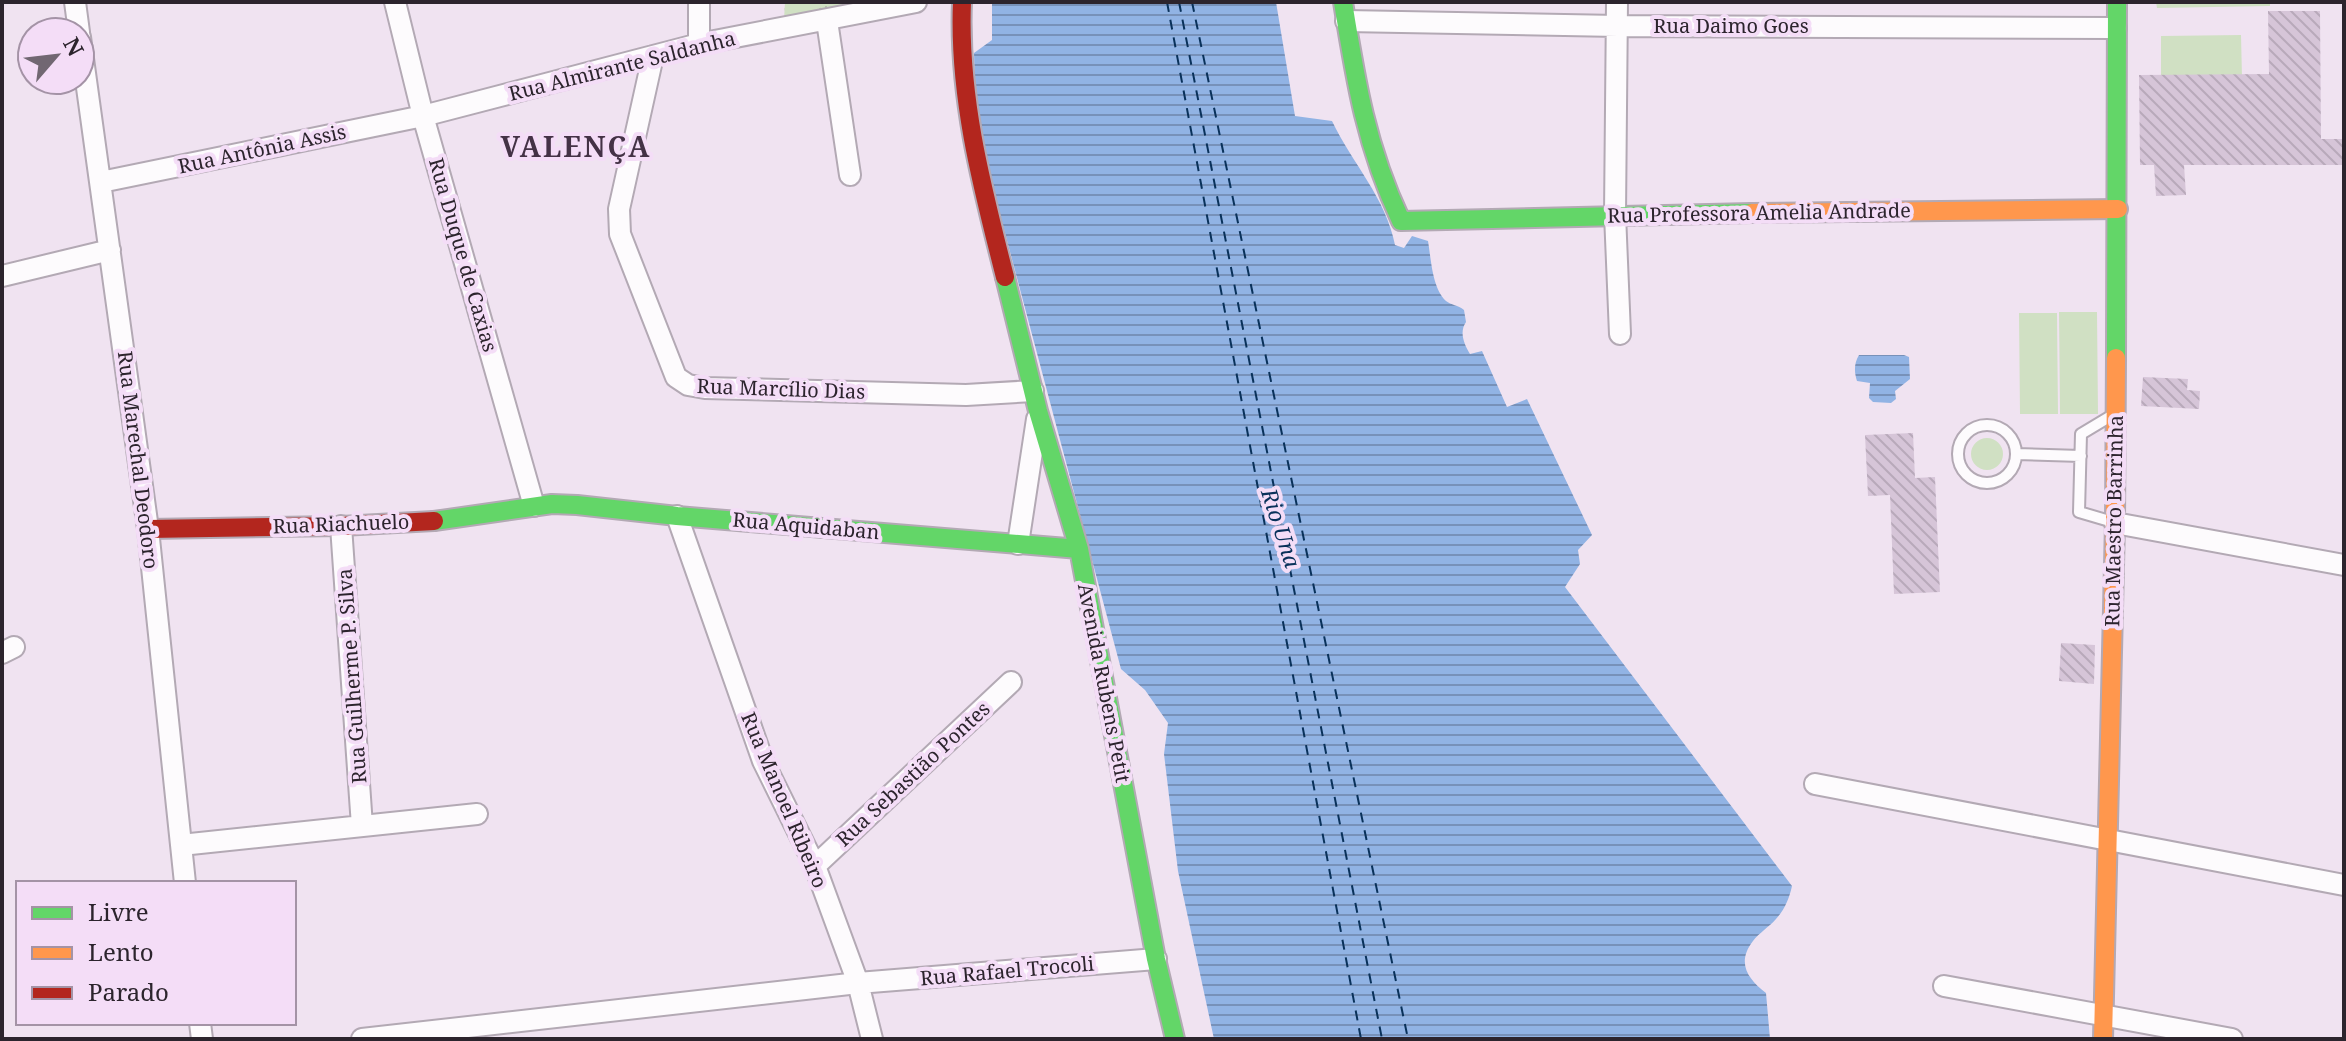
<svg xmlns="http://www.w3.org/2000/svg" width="2346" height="1041" font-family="'Noto Serif',serif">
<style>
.park{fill:url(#park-tufts)}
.garden{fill:#d0e0c3}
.water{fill:url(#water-rules)}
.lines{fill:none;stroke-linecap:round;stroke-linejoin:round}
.ferry{stroke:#09315a;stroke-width:2;stroke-dasharray:10 8;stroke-linecap:butt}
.building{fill:url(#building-back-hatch)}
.lane-casing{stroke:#b3a9b4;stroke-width:14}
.street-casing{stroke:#b3a9b4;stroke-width:24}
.fast-casing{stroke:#b3a9b4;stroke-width:22}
.slow-casing{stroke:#b3a9b4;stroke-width:22}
.jam-casing{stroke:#b3a9b4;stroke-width:22}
.lane{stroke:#fdfbfd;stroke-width:10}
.street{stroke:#fdfbfd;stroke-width:20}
.fast{stroke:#63d668;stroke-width:18}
.slow{stroke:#ff974d;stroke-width:18}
.jam{stroke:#b3261e;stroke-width:18}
.labels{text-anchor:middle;stroke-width:8;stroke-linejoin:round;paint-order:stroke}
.street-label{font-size:20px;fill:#2c242d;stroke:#f4ddf7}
.water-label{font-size:22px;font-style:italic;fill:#09315a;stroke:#f4ddf7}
.district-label{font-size:28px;font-weight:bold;letter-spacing:2px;fill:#443246;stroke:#f4ddf7}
</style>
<defs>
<pattern id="park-tufts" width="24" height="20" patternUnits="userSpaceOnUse" patternTransform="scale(2)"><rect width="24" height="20" fill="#d0e0c3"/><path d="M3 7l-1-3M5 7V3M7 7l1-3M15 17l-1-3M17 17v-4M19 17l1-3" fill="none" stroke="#b3c0a8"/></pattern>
<pattern id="water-rules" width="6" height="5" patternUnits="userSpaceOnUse" patternTransform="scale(2)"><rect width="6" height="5" fill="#91b3e4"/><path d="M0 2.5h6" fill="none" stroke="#7791b9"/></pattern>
<pattern id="building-back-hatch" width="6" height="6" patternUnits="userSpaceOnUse" patternTransform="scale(2)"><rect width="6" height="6" fill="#d6c5d8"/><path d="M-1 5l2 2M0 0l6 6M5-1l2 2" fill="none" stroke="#b8a9ba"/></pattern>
</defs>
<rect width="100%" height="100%" fill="#f0e3f1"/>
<path class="park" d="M785 2H862L784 19Z"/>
<path class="garden" d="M2156 2H2270V6L2157 8Z
M2241 35 2242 78 2161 79V36Z
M2059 312H2097L2098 414H2060Z
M2019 313H2057L2058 414H2020Z
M1971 454a16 16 0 1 1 32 0a16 16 0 1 1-32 0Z"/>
<path class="water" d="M992 2H1276L1295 116 1332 121C1352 163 1386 198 1395 245L1404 248 1412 236 1428 241C1431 258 1432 288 1446 301 1451 305 1458 305 1464 310L1466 322C1459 332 1464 344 1470 354L1482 351 1507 407 1527 399 1592 535 1578 550 1580 564 1565 587 1792 886C1789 899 1785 909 1776 919 1769 927 1759 933 1753 941 1736 963 1748 979 1766 993L1770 1039H1214L1178 871 1164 754 1168 723 1145 690 1121 669 976 124 974 53 992 40Z
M1859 355H1904L1909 357 1910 379 1895 391 1896 399 1891 403 1873 402 1869 398 1870 383 1857 381C1854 372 1854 363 1859 355Z"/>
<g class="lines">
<path class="ferry" d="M1167 2 1361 1039
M1179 2 1382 1039
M1192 2 1408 1039"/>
</g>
<path class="building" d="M2268 11H2320L2321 139H2344V165H2184L2186 195 2156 196 2154 165H2140L2139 75 2269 74Z
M2143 377 2188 379 2187 390 2200 391 2199 409 2141 406Z
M1913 433 1915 478 1935 477 1940 592 1894 594 1890 495 1868 496 1865 435Z
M2061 643 2095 645 2094 684 2059 681Z"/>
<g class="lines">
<g class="lane-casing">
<path id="lane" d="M2111 416 2081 434 2079 512 2113 522
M1958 454a29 29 0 1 1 58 0a29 29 0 1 1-58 0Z
M2016 454 2081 456"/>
</g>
<g class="street-casing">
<path id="street" d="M75 2 79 32
M395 2 423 116 534 506
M1617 2 1615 214 1620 334
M827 21 850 175
M1346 21 1618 26 2116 28
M80 37 148 529 185 883
M699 44V2
M653 56 619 209 620 234 676 377 688 385 705 388 966 395 1033 391
M101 182 423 116 699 44 916 2
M2 276 110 250
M677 516 763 761 815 866 858 983 872 1039
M2115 523 2344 565
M341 526 362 826
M1018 544 1037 419
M2 653 14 647
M1815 784 2344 885
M181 845 477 814
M815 866 1011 682
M1944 986 2232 1039
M200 1023 202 1039
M362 1039 858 983 1156 959"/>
</g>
<g class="fast-casing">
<path id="fast" d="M1343 2C1356 83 1366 146 1401 221L1752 213
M1005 277 1038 411 1079 549 1156 959 1175 1039
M2116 358 2117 2
M434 521 552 504 577 505 677 516 1079 549"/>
</g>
<g class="slow-casing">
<path id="slow" d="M1752 213 2118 209
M2103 1039 2115 523 2116 358"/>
</g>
<g class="jam-casing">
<path id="jam" d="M962 2C958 96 982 187 1005 277
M148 529 341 526 434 521"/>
</g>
<use href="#lane" class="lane"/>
<use href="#street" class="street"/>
<use href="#fast" class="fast"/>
<use href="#slow" class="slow"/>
<use href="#jam" class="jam"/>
</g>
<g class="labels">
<g class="street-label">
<text x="1731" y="33">Rua Daimo Goes</text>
<text transform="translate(622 66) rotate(-14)" y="7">Rua Almirante Saldanha</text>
<text transform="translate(262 149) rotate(-12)" y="7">Rua Antônia Assis</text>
<text transform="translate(1759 213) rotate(-1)" y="7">Rua Professora Amelia Andrade</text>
<text transform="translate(463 255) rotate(74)" y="7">Rua Duque de Caxias</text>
<text transform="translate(781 389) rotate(2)" y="7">Rua Marcílio Dias</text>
<text transform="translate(138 460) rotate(83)" y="7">Rua Marechal Deodoro</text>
<text transform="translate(2114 521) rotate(-89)" y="7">Rua Maestro Barrinha</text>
<text transform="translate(341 524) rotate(-2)" y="7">Rua Riachuelo</text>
<text transform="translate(806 526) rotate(5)" y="7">Rua Aquidaban</text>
<text transform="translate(352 676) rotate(-94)" y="7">Rua Guilherme P. Silva</text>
<text transform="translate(1104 683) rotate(79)" y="7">Avenida Rubens Petit</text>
<text transform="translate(913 774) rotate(-43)" y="7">Rua Sebastião Pontes</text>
<text transform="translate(784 800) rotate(67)" y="7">Rua Manoel Ribeiro</text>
<text transform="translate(1007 971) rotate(-5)" y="7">Rua Rafael Trocoli</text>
</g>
<g class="water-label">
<text transform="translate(1281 528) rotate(72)" y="8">Rio Una</text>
</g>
<g class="district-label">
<text x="576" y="157">VALENÇA</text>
</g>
</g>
<rect width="2346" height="1041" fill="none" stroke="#2c242d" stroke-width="8"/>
<rect x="16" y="881" width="280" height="144" fill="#f4ddf7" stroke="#a493a6" stroke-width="2"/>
<rect x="32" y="907" width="40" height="12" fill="#63d668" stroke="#a493a6" stroke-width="2"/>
<text x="88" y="921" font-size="24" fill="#2c242d">Livre</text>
<rect x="32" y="947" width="40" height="12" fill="#ff974d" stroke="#a493a6" stroke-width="2"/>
<text x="88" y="961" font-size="24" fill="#2c242d">Lento</text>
<rect x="32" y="987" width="40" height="12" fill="#b3261e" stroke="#a493a6" stroke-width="2"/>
<text x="88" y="1001" font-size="24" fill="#2c242d">Parado</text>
<g transform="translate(56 56) rotate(62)"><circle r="38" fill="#f4ddf7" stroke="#a493a6" stroke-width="2"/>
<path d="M0-6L14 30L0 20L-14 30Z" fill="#716772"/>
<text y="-12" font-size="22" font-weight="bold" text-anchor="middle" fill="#2c242d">N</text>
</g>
</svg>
